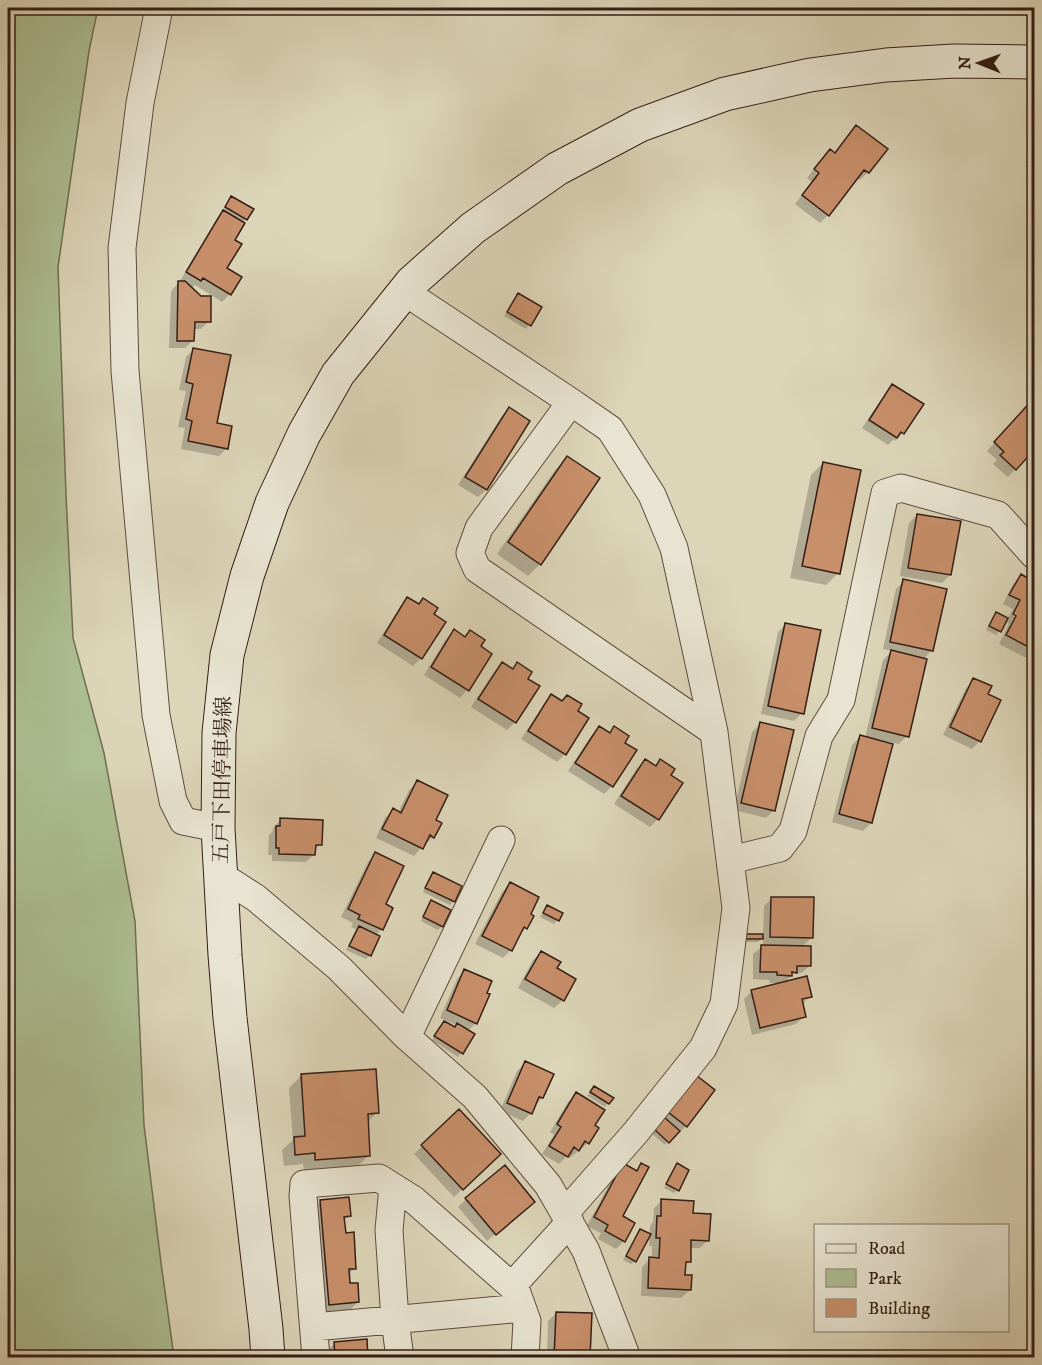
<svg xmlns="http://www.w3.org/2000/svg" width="1042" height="1365" font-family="'IM FELL DW Pica','Noto Serif JP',serif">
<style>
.green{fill:#acbe92;stroke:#706e54;stroke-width:1.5}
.shadow{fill:#0003}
.building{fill:#c78f6a;stroke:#341e16;stroke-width:1.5}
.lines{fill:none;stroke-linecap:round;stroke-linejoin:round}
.street-casing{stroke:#5e4c3e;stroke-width:29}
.secondary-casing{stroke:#341e16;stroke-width:35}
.street{stroke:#e8e4d1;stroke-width:27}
.secondary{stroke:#e8e4d1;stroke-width:33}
.labels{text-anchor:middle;stroke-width:6;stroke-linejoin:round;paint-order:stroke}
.street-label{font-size:21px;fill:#341e16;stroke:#e8e4d1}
</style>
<rect width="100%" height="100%" fill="#dcd5b8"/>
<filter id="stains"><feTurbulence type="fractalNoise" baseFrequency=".00333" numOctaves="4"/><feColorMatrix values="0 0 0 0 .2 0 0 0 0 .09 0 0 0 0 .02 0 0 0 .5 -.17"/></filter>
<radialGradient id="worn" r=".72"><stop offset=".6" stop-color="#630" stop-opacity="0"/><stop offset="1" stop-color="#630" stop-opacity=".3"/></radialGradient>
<path class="green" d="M8 8H98L89 51 58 267 66 495 73 638 104 753 135 921 144 1125 161 1263 174 1357H8Z"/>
<path class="shadow" d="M856 127 868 172 860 180 856 177 828 215 820 223 795 204 812 182 807 178 822 159 833 154Z
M1034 149V168L1025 162Z
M228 202 251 210 232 240 225 269 230 294 222 302 195 285 191 289 209 321 201 329H193V340L185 348H169L171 291 180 281 216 220 224 212 222 211Z
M515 299 540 308 526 329 504 316Z
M194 349 215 424 227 448 219 456 181 449 185 428 178 427 186 391 179 390 186 357Z
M893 386 903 433 895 441 894 439 888 445 862 428 885 394Z
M1034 400V448L1008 477 993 464 997 460 987 451Z
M509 409 528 422 486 490 478 497 458 485 501 417Z
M567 458 540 564 528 576 497 554 555 470Z
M823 463 838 573 826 585 790 578 811 475Z
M917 515 950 575 942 583 900 576 909 523Z
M1021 576 1034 584V662L999 644 1009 624 1004 621 999 631 996 635 986 630 993 617 997 614 1007 619 1013 609 1003 604 1013 584Z
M904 581 932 650 923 660 907 736 899 744 880 740 871 823 863 831 832 822 852 745 860 737 865 738 883 660 892 651 883 649 896 589Z
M408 599 418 605 423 600 432 615 421 658 413 666 377 643 400 607Z
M786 624 802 713 794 721 761 714 778 632Z
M454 631 464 638 470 632 467 690 460 698 424 675 446 639Z
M502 664 512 670 518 664 515 722 507 730 471 707 494 672Z
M974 680 986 695 980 741 972 749 943 735 966 688Z
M552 696 587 718 565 754 557 762 521 739 544 704Z
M760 724 774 810 766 818 734 810 752 732Z
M599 728 608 734 614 728 612 786 604 794 568 771 591 736Z
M645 761 655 767 661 761 669 776 658 819 650 827 614 804 637 768Z
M417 782 434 821 433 837 425 845 424 844 414 856 376 838 385 818 393 810 398 813 409 790Z
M281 820 320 844 314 850V854L306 862 272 861V855H268L269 835 273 831V828Z
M376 854 384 905 391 909 381 930 375 936 370 955 366 959 346 950 356 929 351 927 353 923 341 917 368 862Z
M433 874 460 887 453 901 450 905 423 892 430 877Z
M510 884 529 915 526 928 517 937 511 950 503 958 475 944 502 892Z
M772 898 812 937 802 947 810 965 802 973H794L784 984 810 996 802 1005 804 1016 796 1024 752 1035 744 999 752 991 782 983H769L770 980 753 979V954L763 946V938L758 942H743V939L747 935 763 936 764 906Z
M432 902 442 926 438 930 421 921 428 905Z
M547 907 557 920 554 924 540 917Z
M541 952 555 969 574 980 562 1001 554 1008 518 988 533 960Z
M465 971 476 1023 468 1031 473 1035 458 1057 432 1040 441 1026 454 1028 456 1025 440 1018 457 979Z
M525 1063 542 1098 534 1106 531 1113 523 1121 500 1111 517 1071Z
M301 1076 377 1112 367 1123 369 1155 357 1167 304 1171 303 1164 284 1166 282 1150 293 1140 289 1088Z
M688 1085 686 1126 678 1134 676 1132 665 1145 651 1133Z
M594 1087 608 1103 605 1107 587 1096Z
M576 1094 593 1126 588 1143 570 1158 567 1156 559 1164 542 1154 554 1135 550 1132 568 1102Z
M459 1111 499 1154 454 1197 414 1154Z
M641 1165 621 1217 624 1241 616 1249 598 1239 601 1233 587 1226 615 1173 635 1171Z
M677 1165V1190L674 1193 664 1188 674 1169Z
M466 1199 525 1210 487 1241 458 1207Z
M662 1200 691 1214 708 1240 700 1248H690L689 1261 684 1266V1276L690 1290 681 1298 641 1296 642 1267 650 1259H652V1246H649L650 1226 653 1222 654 1208Z
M320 1202 349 1215 343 1222 355 1268 348 1275 349 1285 358 1302 350 1310 321 1312 312 1210Z
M641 1230 635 1261 631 1264 623 1260 637 1234Z
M556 1313 588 1358H547L548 1321Z
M334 1344 367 1358H322V1356Z"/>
<path class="building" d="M856 125 888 149 869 173 864 170 829 216 802 195 819 173 814 169 830 149 835 153Z
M231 196 254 209 247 220 225 207Z
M223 210 245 223 235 240 242 244 227 268 242 277 231 295 203 278 201 281 186 272Z
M178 281H185L201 296H211V322H195L194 341H177Z
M518 293 542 307 531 326 507 312Z
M193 348 231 355 217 423 232 426 228 449 188 441 192 421 186 419 193 384 186 382Z
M892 384 924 404 904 434 901 432 897 438 869 420Z
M1034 398V450L1016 470 1000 455 1004 452 994 442Z
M509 407 530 421 487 490 465 477Z
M567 456 600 478 541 565 508 542Z
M823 462 861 470 840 574 802 566Z
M917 514 961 521 951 575 908 568Z
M1021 574 1034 582V650L1006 635 1016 616 1013 614 1020 600 1009 595Z
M903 579 947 589 933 651 890 642Z
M407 597 419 604 423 598 438 608 434 614 446 622 422 659 384 635Z
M996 612 1008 618 1001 632 989 626Z
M785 623 821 630 804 714 768 706Z
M454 629 465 637 470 630 485 640 481 646 492 654 469 691 431 667Z
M891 650 927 659 909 737 872 728Z
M502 662 513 669 517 662 532 672 528 679 540 686 516 723 478 699Z
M973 678 992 686 988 694 1001 700 981 742 950 727Z
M551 694 562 701 567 695 582 704 578 711 589 718 566 755 528 731Z
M760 722 794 730 775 811 741 803Z
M599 726 610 733 614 726 629 736 625 743 637 750 613 787 575 763Z
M860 735 893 744 872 823 839 814Z
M645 759 656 766 660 759 675 769 671 775 683 783 659 820 621 796Z
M417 780 448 795 436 820 442 823 434 838 430 835 423 849 382 829 393 808 401 813Z
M280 818 323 820 322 845H316L315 855 279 854V848H276V826H280Z
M375 852 404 866 386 904 393 908 383 930 358 919 360 915 348 909Z
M433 872 462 886 455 902 425 888Z
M510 882 539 897 531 914 534 916 527 929 524 927 512 951 482 936Z
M771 897H814L813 938 770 937Z
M431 900 451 910 443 927 423 917Z
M547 905 563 913 559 921 543 913Z
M359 926 380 936 371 956 349 946Z
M746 934H763V939H746Z
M761 945 811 946V966H797V973L792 972V976L777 975V972H760Z
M541 951 561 962 557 968 576 979 564 1001 525 979Z
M464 969 492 981 487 993 490 994 477 1024 447 1010Z
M807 976 812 997 802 999 806 1017 760 1028 751 990Z
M444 1021 455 1027 457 1023 475 1034 463 1054 434 1036Z
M525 1061 554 1074 543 1098 539 1097 532 1114 507 1103Z
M376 1069 379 1113 368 1114 370 1156 315 1160V1153L295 1155 294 1137 305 1136 301 1074Z
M696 1075 715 1090 687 1127 668 1112Z
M594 1086 614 1098 609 1104 590 1092Z
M576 1092 605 1110 595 1125 599 1128 589 1144 585 1141 579 1151 574 1147 568 1157 549 1146 561 1127 557 1124Z
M459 1109 501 1154 463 1190 421 1145Z
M664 1117 680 1131 669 1143 654 1129Z
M623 1163 637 1171 641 1163 649 1167 623 1216 635 1223 625 1242 605 1231 608 1225 594 1217Z
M677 1163 689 1170 679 1191 666 1184Z
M505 1165 535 1202 496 1235 465 1198Z
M349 1197 351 1216 344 1217 346 1233 354 1232 356 1269H349L350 1283H358L359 1302 329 1305 320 1200Z
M661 1199 694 1201 693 1213 711 1214 709 1241 691 1240V1262H686L685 1275H692L691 1290 648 1288 649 1257 659 1258 660 1238H656L657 1216H661Z
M640 1229 651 1234 636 1262 626 1256Z
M556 1312 592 1313 590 1358H554Z
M367 1339 368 1358H335L334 1342Z"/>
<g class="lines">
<g class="street-casing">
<path id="street" d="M159 8 140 103 122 248 125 371 156 715 173 801 183 821 218 828
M405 292 571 402 610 429 652 495 674 548 714 732 736 908 724 1004 703 1048 636 1132 565 1213
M571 402 479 528 470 553 477 569 714 732
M730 860 780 848 793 831 819 736 841 700 885 493 901 488 998 515 1034 555
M220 875 256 898 339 968 407 1037 475 1097 548 1185 586 1251 627 1358
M407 1037 501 840
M393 1187 389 1230 395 1320 400 1358
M512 1286 570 1222
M314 1327 522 1308
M316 1358 303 1196 304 1184 379 1178 414 1200 516 1290 527 1321 525 1358"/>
</g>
<g class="secondary-casing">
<path id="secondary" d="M268 1358 266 1329 230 1018 225 955 218 828 219 733 227 655 247 576 272 503 304 434 338 374 412 282 473 228 557 169 640 125 725 94 810 75 886 65 954 61 1034 62"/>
</g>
<use href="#street" class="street"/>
<use href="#secondary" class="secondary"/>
</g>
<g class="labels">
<g class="street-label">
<text transform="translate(222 780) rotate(-89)" y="7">五戸下田停車場線</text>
</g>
</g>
<rect width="1042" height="1365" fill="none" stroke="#dcd5b8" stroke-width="30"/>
<rect x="9" y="9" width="1024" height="1347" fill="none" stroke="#341e16" stroke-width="3"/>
<rect x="15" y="15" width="1012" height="1335" fill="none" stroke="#341e16" stroke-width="1.5"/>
<rect x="814" y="1224" width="195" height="108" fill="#e8e4d1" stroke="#a09586" stroke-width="1.5"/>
<rect x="826" y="1244" width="30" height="9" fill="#e8e4d1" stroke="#a09586" stroke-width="1.5"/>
<text x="868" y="1254" font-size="18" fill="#341e16">Road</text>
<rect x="826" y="1269" width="30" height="18" fill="#acbe92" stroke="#a09586" stroke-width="1.5"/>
<text x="868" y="1284" font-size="18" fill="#341e16">Park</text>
<rect x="826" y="1299" width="30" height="18" fill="#c78f6a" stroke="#a09586" stroke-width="1.5"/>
<text x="868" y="1314" font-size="18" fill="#341e16">Building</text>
<g transform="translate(979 63) rotate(271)" stroke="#e8e4d1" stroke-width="4.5" paint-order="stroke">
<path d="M0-4.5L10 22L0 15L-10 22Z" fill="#341e16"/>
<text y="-9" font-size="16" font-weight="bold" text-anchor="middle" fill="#341e16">N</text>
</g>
<rect width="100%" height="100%" filter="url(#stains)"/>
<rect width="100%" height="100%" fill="url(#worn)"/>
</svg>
